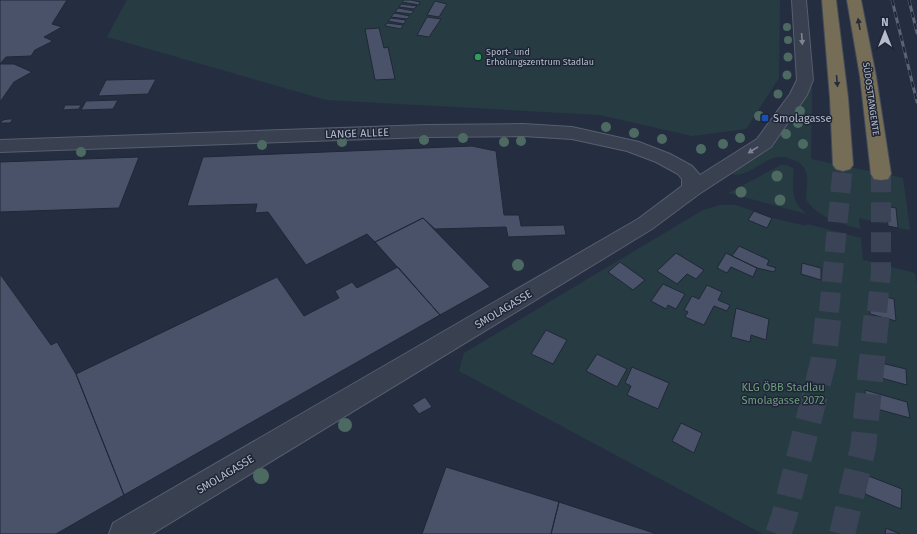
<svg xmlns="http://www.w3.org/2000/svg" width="917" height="534" font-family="'Fira Sans',sans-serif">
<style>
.green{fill:#273c42}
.building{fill:#495268;stroke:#202738}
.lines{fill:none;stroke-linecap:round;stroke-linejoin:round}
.highway-tunnel-far1{stroke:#3b4356;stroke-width:20;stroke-dasharray:20 10;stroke-linecap:butt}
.highway-tunnel{stroke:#3b4356;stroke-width:26;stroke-dasharray:26 13;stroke-linecap:butt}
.minor-casing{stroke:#575e6e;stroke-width:2}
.highway-casing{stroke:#444b5b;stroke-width:2}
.minor{fill:#394050;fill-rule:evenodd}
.highway{fill:#766d56;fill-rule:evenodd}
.rail-casing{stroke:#5b6477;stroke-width:3}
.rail{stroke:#1e2536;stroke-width:2;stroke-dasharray:6;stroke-linecap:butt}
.tree{fill:#4d6a62}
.oneway{fill:#272c39}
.oneway2{fill:#7e8494}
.leisure-dot{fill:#2e9e5b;stroke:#1e2536;stroke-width:1.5}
.transit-dot{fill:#1a4fb4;stroke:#1e2536;stroke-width:1.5}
.labels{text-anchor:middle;stroke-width:3;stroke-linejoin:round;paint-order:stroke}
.far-poi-label{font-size:9px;fill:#b6bccb;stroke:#1e2536;text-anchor:start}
.far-street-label{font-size:9px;fill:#b6bccb;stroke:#1e2536}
.poi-label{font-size:11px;fill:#b6bccb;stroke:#1e2536;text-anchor:start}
.street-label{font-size:11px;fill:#b6bccb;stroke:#1e2536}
.park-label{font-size:11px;fill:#6d9c7d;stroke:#1e2536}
</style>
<rect width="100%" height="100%" fill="#252e41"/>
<path class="green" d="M127 0H780L779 78 746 129 692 136 600 115 326 100 107 37Z
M812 85 811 159 903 178 910 230 898 228 896 208 888 224 859 218 860 229C841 223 817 218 806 199 807 183 812 166 793 160 788 158 783 156 778 157 762 158 742 184 728 171L772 144Z
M781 165H787L794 169C792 187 791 203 807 214L728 193Z
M720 205H736L772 218 806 226 807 224 861 238 863 260 915 273 917 285V534H763L459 371 464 353 703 210Z"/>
<path class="building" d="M0 0H67L52 24 62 27 44 37 53 41 35 50 31 56 6 57 0 64H14L32 72 14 82 0 102Z
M404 0H411L420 2 419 5 402 2Z
M435 1 447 4 439 17 427 15Z
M401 4 417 6 414 9 399 7Z
M398 8 414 11 411 14 395 12Z
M394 13 410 16 407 19 391 17Z
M427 17 441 19 429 37 417 35Z
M391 18 406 20 404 24 388 21Z
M387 23 403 25 401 29 385 26Z
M379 28 384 48 388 47 395 79 375 80 365 29Z
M156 79 148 94 98 96 106 80Z
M118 100 113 109 81 110 86 101Z
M65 105H81L79 109 63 110Z
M8 119H13L10 123H0L3 120Z
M472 146 496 151 504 215H519L521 226 564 225 566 235 508 237 506 227 435 229 423 218 375 242 367 234 306 265 268 212 255 213 257 204 187 206 203 157Z
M139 157 119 208 0 212V162Z
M886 206 896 208 898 228 888 226Z
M754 211 772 218 767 228 748 220Z
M423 218 490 287 440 315 375 242Z
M739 246 769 260 767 265 776 268 774 272 757 268 732 256Z
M676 253 704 270 696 279 687 274 677 284 657 271Z
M726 253 757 268 753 277 731 267 727 273 717 268Z
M620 262 645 280 633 290 608 272Z
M802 263 821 268V280L801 274Z
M398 267 440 315 124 495 76 374 277 277 304 316 339 298 335 291 352 282 357 288Z
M0 274 51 345 57 342 76 374 124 495 56 534H0Z
M663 284 685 294 676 309 668 305 666 309 651 301Z
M707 285 722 292 718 300 730 305 727 311 714 306 704 325 685 317 688 312 684 310 692 296 699 299Z
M870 293 894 299 896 321 870 314Z
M736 308 769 319 766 340 751 335 750 342 731 337Z
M546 330 567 340 553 364 531 354Z
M597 354 627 369 617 387 586 371Z
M869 360 906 369 907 385 870 375Z
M632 367 669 383 658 409 627 395 631 386 625 383Z
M865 390 907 402 910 418 866 406Z
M425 397 432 407 419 414 412 405Z
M681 423 702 433 694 453 672 441Z
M446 467 559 502 551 534H422Z
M866 475 902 489 901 509 865 494Z
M559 502 657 534H551Z
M886 528 900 534H885Z"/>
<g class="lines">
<path class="highway-tunnel-far1" d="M829 312 843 165
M877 312 881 272V174"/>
<path class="highway-tunnel" d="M778 534 784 517 823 363 829 311
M842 534 863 448 877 311"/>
<g class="minor-casing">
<path id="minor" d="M792 0H806L813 80 807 95 771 147 699 194 652 229 152 534H109L113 523 638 219 682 186V179L678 174 656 162 627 151 572 139 523 136 427 137 0 152V140L427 125 523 124 572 127 639 142 670 154 692 166 700 175 757 139 790 94 797 80Z"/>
</g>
<g class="highway-casing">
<path id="highway" d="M822 0H836L848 98 853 165 850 169 843 171 836 169 833 165 830 98Z
M847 0H861L876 76 891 174 888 179 881 180 874 179 871 174 860 76Z"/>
</g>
<use href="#minor" class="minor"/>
<use href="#highway" class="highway"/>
<g class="rail-casing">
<path id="rail" d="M892 0 917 102
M909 0 917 33"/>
</g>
<use href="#rail" class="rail"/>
</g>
<g class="tree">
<circle cx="787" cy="27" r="4"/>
<circle cx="788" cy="40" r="4"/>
<circle cx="788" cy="57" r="4.5"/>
<circle cx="787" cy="75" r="4.5"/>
<circle cx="778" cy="94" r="4.5"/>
<circle cx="800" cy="111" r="5"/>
<circle cx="759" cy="116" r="5"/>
<circle cx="798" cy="123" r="5"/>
<circle cx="606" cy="127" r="5"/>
<circle cx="634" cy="133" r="5"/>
<circle cx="786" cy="134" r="5"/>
<circle cx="463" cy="138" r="5"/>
<circle cx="740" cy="138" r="5"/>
<circle cx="662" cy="139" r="5"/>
<circle cx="424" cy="140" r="5"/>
<circle cx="521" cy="141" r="5"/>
<circle cx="342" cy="142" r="5"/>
<circle cx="504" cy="142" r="5"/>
<circle cx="723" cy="144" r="5"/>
<circle cx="803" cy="144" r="5"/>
<circle cx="262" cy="145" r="5"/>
<circle cx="701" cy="149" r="5"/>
<circle cx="81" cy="152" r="5"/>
<circle cx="777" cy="176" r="5.5"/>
<circle cx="741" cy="192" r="5.5"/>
<circle cx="780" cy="200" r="5.5"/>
<circle cx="518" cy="265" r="6"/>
<circle cx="345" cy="425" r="7"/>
<circle cx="261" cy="476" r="8"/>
</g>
<defs><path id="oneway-solid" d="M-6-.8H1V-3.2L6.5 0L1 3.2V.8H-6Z"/></defs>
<g class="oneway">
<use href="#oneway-solid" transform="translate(859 24) rotate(-100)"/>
<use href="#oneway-solid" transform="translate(837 81) rotate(85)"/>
</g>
<g class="oneway2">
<use href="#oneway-solid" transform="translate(802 39) rotate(86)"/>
<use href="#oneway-solid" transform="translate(753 150) rotate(148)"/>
</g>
<circle class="leisure-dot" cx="478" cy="57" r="4"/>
<rect class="transit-dot" x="761" y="114" width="8" height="8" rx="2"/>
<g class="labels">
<g class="far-poi-label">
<text x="486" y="55">Sport- und<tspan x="486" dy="10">Erholungszentrum Stadlau</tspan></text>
</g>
<g class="far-street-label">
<text transform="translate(871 99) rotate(82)" y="3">SÜDOSTTANGENTE</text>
</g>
<g class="poi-label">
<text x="773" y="122">Smolagasse</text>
</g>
<g class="street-label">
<text transform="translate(357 133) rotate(-2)" y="4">LANGE ALLEE</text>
<text transform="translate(503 309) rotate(-31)" y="4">SMOLAGASSE</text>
<text transform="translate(225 474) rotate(-31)" y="4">SMOLAGASSE</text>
</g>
<g class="park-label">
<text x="783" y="391">KLG ÖBB Stadlau<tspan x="783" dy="13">Smolagasse 2072</tspan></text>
</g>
</g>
<g transform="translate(885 32)" stroke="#1e2536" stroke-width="3" paint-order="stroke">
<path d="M0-3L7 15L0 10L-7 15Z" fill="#b6bccb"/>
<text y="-6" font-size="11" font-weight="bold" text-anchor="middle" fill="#b6bccb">N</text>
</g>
</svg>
